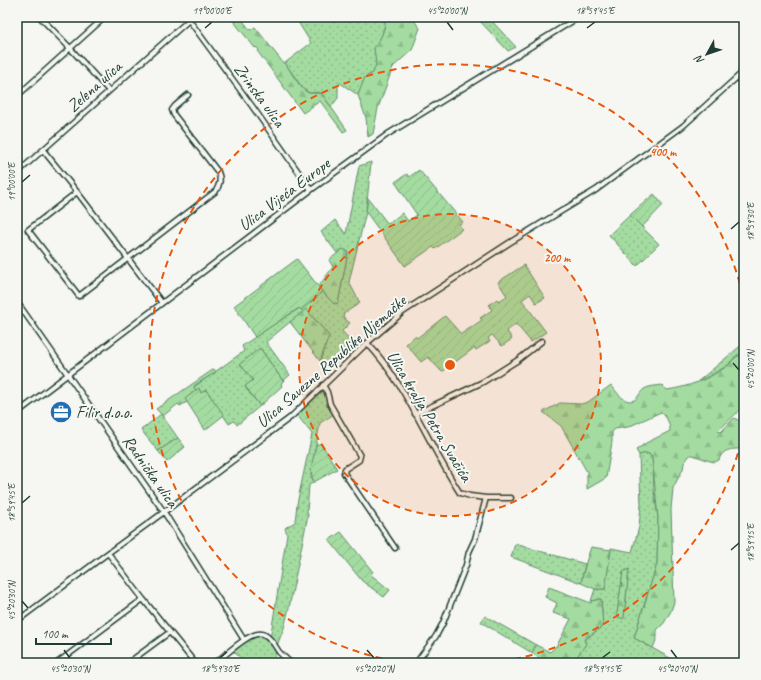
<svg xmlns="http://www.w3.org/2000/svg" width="761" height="680" font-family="Caveat,sans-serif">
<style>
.grass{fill:url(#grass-dots);stroke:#618c6a;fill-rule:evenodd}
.forest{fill:url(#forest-firs);stroke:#618c6a}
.garden{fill:url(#garden-furrows);stroke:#618c6a}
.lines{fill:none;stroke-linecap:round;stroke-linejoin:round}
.minor-casing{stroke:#1f3d34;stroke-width:7}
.minor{stroke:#f6f6f2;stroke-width:4}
.ticks{fill:none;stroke:#1f3d34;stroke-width:1.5}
.ring{fill:none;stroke:#e8590c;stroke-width:2;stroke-dasharray:7 5}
.labels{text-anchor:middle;stroke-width:4;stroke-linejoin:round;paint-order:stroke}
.street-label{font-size:17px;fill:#1f3d34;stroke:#f6f6f2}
.poi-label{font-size:17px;fill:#1f3d34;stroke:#f6f6f2;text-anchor:start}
.centre{fill:#e8590c;stroke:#f6f6f2;stroke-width:2}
.ring-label{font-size:12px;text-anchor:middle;font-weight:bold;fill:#e8590c;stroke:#f6f6f2;stroke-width:4;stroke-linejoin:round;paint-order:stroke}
.neatline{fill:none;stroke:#1f3d34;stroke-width:1.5}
.ticks-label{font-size:10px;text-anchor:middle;fill:#1f3d34}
</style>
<defs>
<pattern id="grass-dots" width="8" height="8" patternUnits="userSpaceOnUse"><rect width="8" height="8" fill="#a3dba0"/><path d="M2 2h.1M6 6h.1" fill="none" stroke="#8cbd8a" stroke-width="1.8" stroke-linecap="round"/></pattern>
<pattern id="forest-firs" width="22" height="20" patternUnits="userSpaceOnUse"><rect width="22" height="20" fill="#a3dba0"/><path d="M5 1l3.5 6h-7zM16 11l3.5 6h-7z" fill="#8cbd8a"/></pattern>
<pattern id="garden-furrows" width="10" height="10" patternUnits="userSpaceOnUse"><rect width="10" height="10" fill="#a3dba0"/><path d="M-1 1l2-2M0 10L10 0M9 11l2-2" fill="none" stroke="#8cbd8a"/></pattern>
</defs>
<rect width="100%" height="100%" fill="#f6f6f2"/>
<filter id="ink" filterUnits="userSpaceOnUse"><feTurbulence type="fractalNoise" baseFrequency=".025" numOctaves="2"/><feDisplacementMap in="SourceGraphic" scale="8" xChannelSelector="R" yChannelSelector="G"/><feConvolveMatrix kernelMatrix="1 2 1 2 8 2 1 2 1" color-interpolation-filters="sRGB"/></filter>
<g filter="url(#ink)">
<path class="grass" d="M295 17H385C386 28 381 39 374 48 375 53 377 59 376 64 375 76 363 84 358 95L340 83 338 86V98L331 107 322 94 319 92 310 93 304 90 285 63 311 43Z
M476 17H488L516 47 508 51Z
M371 162 366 212 349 282 360 303 343 314 344 318 350 323 342 331 357 348 343 360 338 354 325 367 320 361 329 336 313 317 290 322 266 342 290 375 283 381 260 348 253 380 245 387 260 406 237 425 234 421 229 424 206 390 201 393 199 389 196 391 194 387 244 351 242 346 267 329 317 297 322 291 333 303H338L348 252 343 249 337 253 321 232 335 220 346 234 359 166Z
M630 215 659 244 637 266 609 235Z
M744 343V354L736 356 727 366 696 383Z
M323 391 326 392 327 400 334 414 320 423 319 429 311 471V476L314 482 309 485 307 512 308 515 289 608 284 628 276 648 274 663H246L233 651C246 642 254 632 270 639L287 534 285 528 295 522 297 504 312 434 297 415Z
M161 414 178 438 158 451 141 430Z
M646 453 649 454 652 458 653 465 654 491 658 518 657 564 634 638 679 663H644L635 658 632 663H577L576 658 586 644 584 640 603 626 601 599 591 601 595 589H605L611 548 632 552 639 527 641 505 639 455ZM629 569 624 617 617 614 623 573Z
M515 544 585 564 581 583 511 557Z
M485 616 536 645 532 653 481 622Z"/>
<path class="forest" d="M230 17H240L250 30 255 27 284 64 285 63C290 70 301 91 309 93 314 94 317 92 322 94L347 130 343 132 320 101 303 113 258 52 259 50 256 47 255 48Z
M385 17H415L413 19 420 28 412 50 393 67 378 108 373 134 368 137 366 118 358 95 365 77 373 73 376 64 374 48C381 39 386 28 385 17Z
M343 249 348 252 338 303 335 304 333 303 318 287 333 267 329 260Z
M306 309 329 336 320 361 290 322Z
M744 354V406L718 431 721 432 734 418 744 423V449C733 449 723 448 719 460L715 462 710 461 693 455H690L684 463 683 469 673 488 671 509 674 602 671 611 664 623 657 630V638L653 648 634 638 657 564 658 518 652 458 649 454 646 453 639 455 636 450 646 443 670 431C670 424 667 417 661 412L628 427 615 429 612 432V442L606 478 587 489V472L561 426 543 412 560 403 581 404 588 402 611 385C617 392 625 406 636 399 639 396 640 392 644 389 649 386 656 386 662 385L667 390C688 387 710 379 727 366 734 360 734 356 744 354Z
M214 369 216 372 195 385 194 387 196 391 186 399 187 402 180 406 178 404 163 416 156 409Z
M591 547 611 550 605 589H595L581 583 586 562Z
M629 569 624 617 623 619 619 617 617 614 623 572Z
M549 587 591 603V601L601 599 603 626 584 640 586 644 576 658 577 663H545L532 653 536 645 550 652 557 645 571 619 553 613 557 603 545 597Z"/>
<path class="garden" d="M419 170 463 222 459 224 462 229 435 249 433 247 405 266 366 212 368 198 388 224 402 213 408 221 417 215 395 182 407 174 409 177Z
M654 194 663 205 642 227 630 215Z
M297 259 322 291 317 297 301 310 299 308 255 337 234 306Z
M524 265 545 298 536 303 530 294 522 300 546 332 531 342 516 324 507 331 512 339 502 346 492 335 488 338 490 341 476 350 474 348 442 372 428 357 421 362 406 344 415 336 417 338 445 316 461 334 482 320 480 318 492 310 489 305 497 299 499 301 507 296 498 282Z
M260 348 283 381 281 384 282 386 260 406 245 386 253 380 240 364Z
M199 388 201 393 206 390 224 415 205 430 185 399Z
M178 438 185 447 167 462 158 451Z
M321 443 337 469 314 482C308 470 314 458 316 445Z
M341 532 373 572 370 574 390 590 384 597 362 581 329 540Z"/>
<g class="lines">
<g class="minor-casing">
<path id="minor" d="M40 17 70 48 109 91
M192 17 189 20 252 106 311 190
M17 96 105 17
M43 150 77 192 162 303
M17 173 189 20
M77 192 28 230 79 296 216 191C220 184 221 179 218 172L174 115 172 110 175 106 188 95
M17 302 164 512 244 640
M367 343C406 383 429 446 460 493L470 496 486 498 475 539 469 552 466 565 443 623 436 636 416 663
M323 385 327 392 330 404 360 456 359 460 345 469 344 473 395 548
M17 413 311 190 388 134 579 17
M415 414 483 382 518 360 542 341
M486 498H511
M108 553 143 599 195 663
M17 621 108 553 164 512 291 417 367 343 403 312 509 243 596 190 683 126 744 71
M57 663 143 599
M128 663 170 632
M215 663C225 656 253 627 265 635 272 639 275 646 279 652 283 656 287 660 291 663"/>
</g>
<use href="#minor" class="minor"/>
</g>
</g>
<path class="ticks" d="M447 22 453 30M205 28 212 22M587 28 595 22M22 182 30 175M731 229 739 222M733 363 739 370M22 503 30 496M731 550 739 543M22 601 28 608M64 650 70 658M367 650 374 658M671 650 677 658M220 658 227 652M602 658 610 652"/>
<circle cx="450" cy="365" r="151" fill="#e8590c" fill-opacity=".12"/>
<g class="ring">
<circle cx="450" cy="365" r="151"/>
<path d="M744 430A301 301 0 0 1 494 663M406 663A301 301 0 1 1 744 300"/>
</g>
<defs>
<g id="office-disc" transform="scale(1.15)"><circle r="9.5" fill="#1f6fb2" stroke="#f6f6f2"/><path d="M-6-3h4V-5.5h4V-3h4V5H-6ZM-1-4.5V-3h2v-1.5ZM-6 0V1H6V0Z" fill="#fff"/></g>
</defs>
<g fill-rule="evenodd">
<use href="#office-disc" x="61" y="412"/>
</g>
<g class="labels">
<g class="street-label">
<text transform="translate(94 86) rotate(-42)" y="6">Zelena ulica</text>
<text transform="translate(260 95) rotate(54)" y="6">Zrinska ulica</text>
<text transform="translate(284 194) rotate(-37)" y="6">Ulica Vijeća Europe</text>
<text transform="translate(331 361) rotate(-41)" y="6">Ulica Savezne Republike Njemačke</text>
<text transform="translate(430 416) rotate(59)" y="6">Ulica kralja Petra Svačića</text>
<text transform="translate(151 471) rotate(55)" y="6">Radnička ulica</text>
</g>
<g class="poi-label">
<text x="76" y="418">Filir d.o.o.</text>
</g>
</g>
<circle cx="450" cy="365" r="6" class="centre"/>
<g class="ring-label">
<text x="663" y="156">400 m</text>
<text x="557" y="262">200 m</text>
</g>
<rect width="761" height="680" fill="none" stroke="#f6f6f2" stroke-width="44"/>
<g transform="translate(707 54) rotate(230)" stroke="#f6f6f2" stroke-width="3" paint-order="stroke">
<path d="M0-3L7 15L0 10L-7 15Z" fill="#1f3d34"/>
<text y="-6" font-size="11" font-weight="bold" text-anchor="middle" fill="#1f3d34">N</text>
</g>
<path d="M36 638v6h75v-6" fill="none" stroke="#1f3d34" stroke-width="2"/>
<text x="42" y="638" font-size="12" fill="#1f3d34" stroke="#f6f6f2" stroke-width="3" paint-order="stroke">100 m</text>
<rect x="22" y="22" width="717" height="636" class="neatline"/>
<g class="ticks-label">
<text x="212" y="14">19°00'00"E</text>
<text x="447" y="14">45°20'00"N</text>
<text x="595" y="14">18°59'45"E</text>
<text transform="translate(11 182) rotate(-90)" y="4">19°00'00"E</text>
<text transform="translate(750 222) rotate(-90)" y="4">18°59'30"E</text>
<text transform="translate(750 370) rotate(-90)" y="4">45°20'00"N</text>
<text transform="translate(11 503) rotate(-90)" y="4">18°59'45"E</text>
<text transform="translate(750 543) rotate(-90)" y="4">18°59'15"E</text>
<text transform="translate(11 601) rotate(-90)" y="4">45°20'30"N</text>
<text x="70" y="672">45°20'30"N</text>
<text x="220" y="672">18°59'30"E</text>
<text x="374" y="672">45°20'20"N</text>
<text x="602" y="672">18°59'15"E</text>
<text x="677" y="672">45°20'10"N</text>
</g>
</svg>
